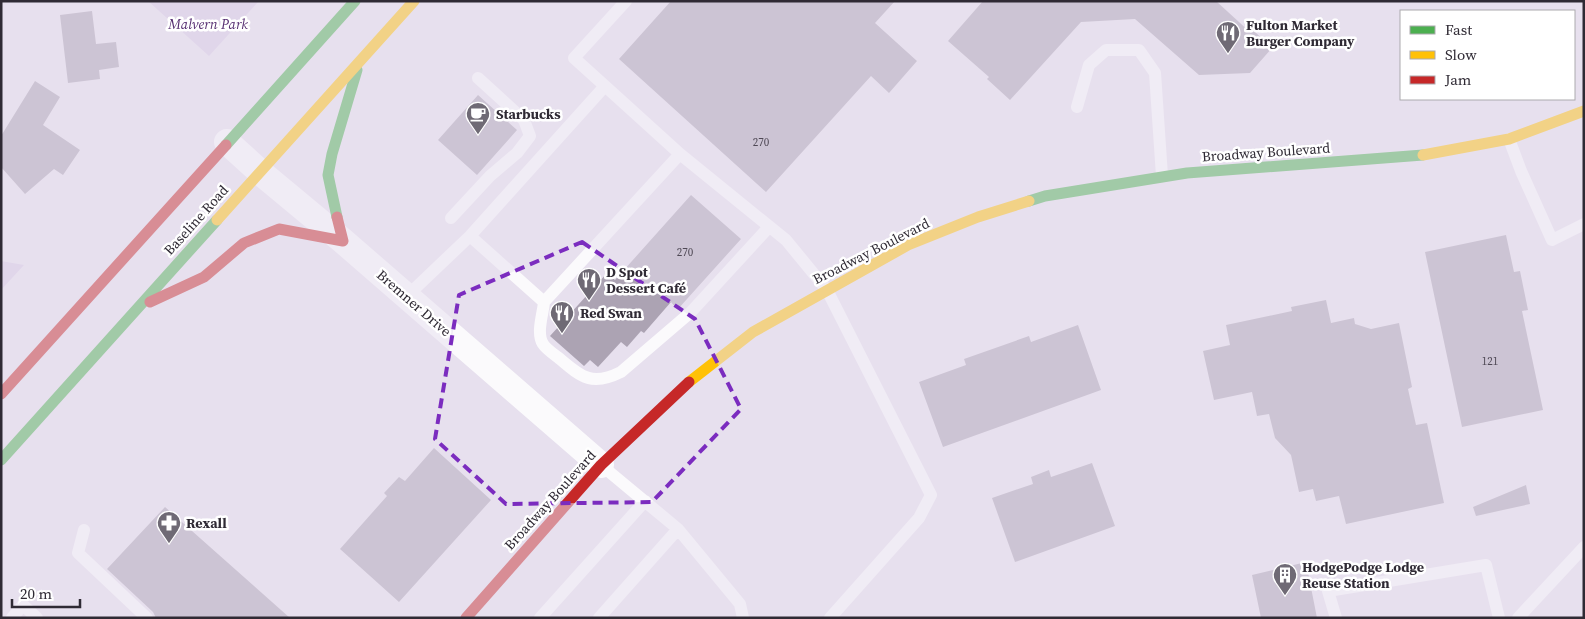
<svg xmlns="http://www.w3.org/2000/svg" width="1585" height="619" font-family="'Source Serif 4',serif">
<style>
.green{fill:#d8cae5}
.building{fill:#aca3b3}
.lines{fill:none;stroke-linecap:round;stroke-linejoin:round}
.lane{stroke:#fbfafc;stroke-width:12}
.street{stroke:#fbfafc;stroke-width:26}
.fast{stroke:#4caf50;stroke-width:11}
.slow{stroke:#ffc107;stroke-width:11}
.jam{stroke:#c62828;stroke-width:11}
.marked{fill:none;stroke:#7b2cbf;stroke-width:4;stroke-dasharray:10 6;stroke-linejoin:round}
.labels{text-anchor:middle;stroke-width:5;stroke-linejoin:round;paint-order:stroke}
.number-label{font-size:11px;fill:#4e4854}
.park-label{font-size:14px;font-style:italic;fill:#572f72;stroke:#fff}
.poi-label{font-size:14px;font-weight:bold;fill:#2f2a34;stroke:#fff;text-anchor:start}
.street-label{font-size:14px;fill:#2f2a34;stroke:#fff}
</style>
<rect width="100%" height="100%" fill="#e7e0ee"/>
<path class="green" d="M148 1H259L209 56Z
M1 261 24 265 1 290Z"/>
<path class="building" d="M671 1H895L875 23 917 61 889 93 871 76 766 192 619 59Z
M983 1H1216L1251 33 1253 30 1272 48 1250 73 1199 75 1135 19 1081 22 1010 100 987 79 989 77 948 41Z
M92 11 96 44 116 42 119 67 99 70 100 79 68 83 60 15Z
M35 81 60 97 43 125 80 150 63 175 54 169 25 194 1 167V136Z
M478 95 517 130 477 175 438 140Z
M691 195 741 239 678 309 671 302 644 333 641 331 627 347 621 342 598 367 590 360 584 366 550 336 607 273 615 280Z
M1506 235 1514 272 1520 271 1528 310 1522 311 1543 410 1462 427 1425 252Z
M1326 300 1331 323 1354 318 1355 324 1371 329 1399 323 1412 387 1408 389 1416 425 1427 423 1444 503 1346 524 1339 496 1316 501 1313 489 1299 492 1291 455 1275 438 1269 414 1257 416 1252 392 1214 400 1203 351 1230 345 1226 325 1292 311 1291 307Z
M1078 325 1101 390 943 447 919 382 966 365 964 359 1029 336 1031 342Z
M434 448 491 500 399 602 340 549 387 496 384 493 399 477 405 481Z
M1092 463 1115 526 1015 562 992 498 1033 484 1031 477 1049 470 1051 477Z
M1526 485 1530 504 1476 516 1473 507Z
M165 507 290 618H156L153 612 107 569Z
M1306 562 1317 618H1261L1252 575Z"/>
<g class="lines">
<path class="lane" d="M605 86 574 58 626 1
M1077 107 1089 65 1106 50H1139L1155 73 1162 176
M1509 139 1521 171 1552 240 1584 224
M451 218 490 176 517 153 530 136 524 120 478 78
M470 236 605 86 680 154
M406 297 470 236 544 302 680 154 786 240 827 290 931 495 919 518 830 618
M544 302C543 314 536 333 543 344 546 349 555 355 560 359 582 378 593 386 621 372L691 312 769 227
M601 465 678 529 740 604 743 618
M84 530 78 553 147 618
M12 618 23 605 37 618
M540 618 645 501
M599 618 678 529
M1336 618 1328 591 1486 565 1499 618
M1518 618 1584 547"/>
<path class="street" d="M227 142 260 172 343 241 601 465"/>
<path class="fast" d="M226 145 355 1
M1029 201 1045 196 1187 173 1423 155
M337 217 328 175 332 154 357 70
M1 460 217 220"/>
<path class="slow" d="M1423 155 1509 139 1584 111
M217 220 414 1
M689 382 753 332 908 245 978 217 1029 201"/>
<path class="jam" d="M150 302 204 277 244 243 279 229 343 241 337 217
M1 394 226 145
M466 618 601 465 689 382"/>
</g>
<path d="M0 0H1585V619H0ZM582 242 695 319 741 409 652 502 506 504 435 439 459 295Z" fill="#e7e0ee" fill-opacity=".55" fill-rule="evenodd"/>
<path class="marked" d="M582 242 695 319 741 409 652 502 506 504 435 439 459 295Z"/>
<defs>
<g id="restaurant-pin" transform="scale(1.25)"><path d="M0 17L-7.5 6A9.5 9.5 0 1 1 7.5 6Z" fill="#6f6a75" stroke="#fff"/><path d="M-5-6h1v4h1v-4h1v4h1v-4h1v5L-1.5 .5V6h-2V.5L-5-1ZM5-6V6H3V1.5H1.5Q1.5-4 5-6Z" fill="#fff"/></g>
<g id="cafe-pin" transform="scale(1.25)"><path d="M0 17L-7.5 6A9.5 9.5 0 1 1 7.5 6Z" fill="#6f6a75" stroke="#fff"/><path d="M-5.5-4.5H6V0H3Q3 3.5 0 3.5H-2.5Q-5.5 3.5-5.5 0ZM3-3.2v2h1.7v-2ZM-6 4.5H4V6H-6Z" fill="#fff"/></g>
<g id="pharmacy-pin" transform="scale(1.25)"><path d="M0 17L-7.5 6A9.5 9.5 0 1 1 7.5 6Z" fill="#6f6a75" stroke="#fff"/><path d="M-2-6h4v4h4v4h-4v4h-4v-4h-4v-4h4Z" fill="#fff"/></g>
<g id="building-pin" transform="scale(1.25)"><path d="M0 17L-7.5 6A9.5 9.5 0 1 1 7.5 6Z" fill="#6f6a75" stroke="#fff"/><path d="M-4-6H4V6H1V3H-1V6H-4ZM-2.5-4.3h1.7v1.8h-1.7ZM.8-4.3h1.7v1.8H.8ZM-2.5-1h1.7V.8h-1.7ZM.8-1h1.7V.8H.8Z" fill="#fff"/></g>
</defs>
<g fill-rule="evenodd">
<use href="#restaurant-pin" x="1228" y="33"/>
<use href="#cafe-pin" x="478" y="114"/>
<use href="#restaurant-pin" x="589" y="280"/>
<use href="#restaurant-pin" x="562" y="313"/>
<use href="#pharmacy-pin" x="169" y="523"/>
<use href="#building-pin" x="1285" y="575"/>
</g>
<g class="labels">
<g class="number-label">
<text x="761" y="146">270</text>
<text x="685" y="256">270</text>
<text x="1490" y="365">121</text>
</g>
<g class="park-label">
<text x="208" y="29">Malvern Park</text>
</g>
<g class="poi-label">
<text x="1246" y="30">Fulton Market<tspan x="1246" dy="16">Burger Company</tspan></text>
<text x="496" y="119">Starbucks</text>
<text x="606" y="277">D Spot<tspan x="606" dy="16">Dessert Café</tspan></text>
<text x="580" y="318">Red Swan</text>
<text x="186" y="528">Rexall</text>
<text x="1302" y="572">HodgePodge Lodge<tspan x="1302" dy="16">Reuse Station</tspan></text>
</g>
<g class="street-label">
<text transform="translate(1266 152) rotate(-4)" y="5">Broadway Boulevard</text>
<text transform="translate(196 220) rotate(-48)" y="5">Baseline Road</text>
<text transform="translate(871 251) rotate(-27)" y="5">Broadway Boulevard</text>
<text transform="translate(414 303) rotate(41)" y="5">Bremner Drive</text>
<text transform="translate(550 500) rotate(-48)" y="5">Broadway Boulevard</text>
</g>
</g>
<rect width="1585" height="619" fill="none" stroke="#2f2a34" stroke-width="5"/>
<rect x="1400" y="10" width="175" height="90" fill="#ffffff" stroke="#acaaae"/>
<rect x="1410" y="26" width="25" height="8" fill="#4caf50" stroke="#acaaae"/>
<text x="1445" y="35" font-size="15" fill="#2f2a34">Fast</text>
<rect x="1410" y="51" width="25" height="8" fill="#ffc107" stroke="#acaaae"/>
<text x="1445" y="60" font-size="15" fill="#2f2a34">Slow</text>
<rect x="1410" y="76" width="25" height="8" fill="#c62828" stroke="#acaaae"/>
<text x="1445" y="85" font-size="15" fill="#2f2a34">Jam</text>
<path d="M12 599v8h68v-8" fill="none" stroke="#2f2a34" stroke-width="2.5"/>
<text x="20" y="599" font-size="15" fill="#2f2a34" stroke="#ffffff" stroke-width="4" paint-order="stroke">20 m</text>
</svg>
